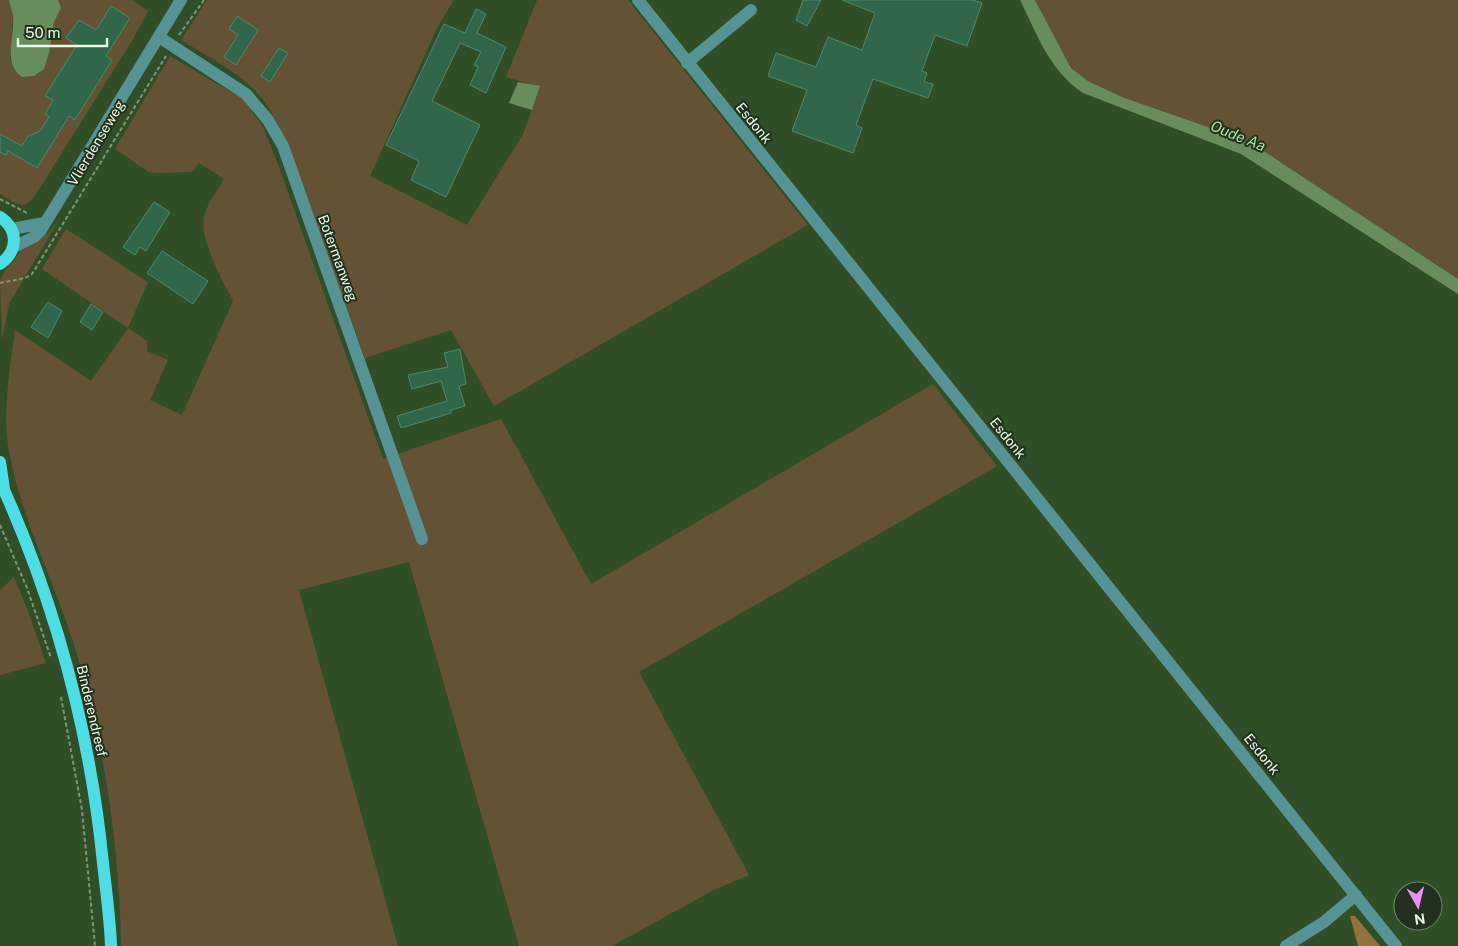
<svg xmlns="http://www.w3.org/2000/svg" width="1458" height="946" font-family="'Public Sans',sans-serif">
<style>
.green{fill:#645234}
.forest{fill:#92733c}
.water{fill:#678d5d}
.building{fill:#30664a;stroke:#51876a}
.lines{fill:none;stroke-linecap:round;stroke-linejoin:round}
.path{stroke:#7d9776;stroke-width:2;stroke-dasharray:4 2.5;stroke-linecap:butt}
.minor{stroke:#559395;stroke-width:12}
.major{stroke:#4ddde4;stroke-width:12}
.labels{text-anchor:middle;stroke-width:4;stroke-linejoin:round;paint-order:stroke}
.street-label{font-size:14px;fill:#e8fbe3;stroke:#22301e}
.water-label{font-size:15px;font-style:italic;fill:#aae29b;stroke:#22301e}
</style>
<rect width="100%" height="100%" fill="#304f27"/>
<path class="green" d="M0 0H9L13 16 10 62 51 34 54 22 61 8 58 0H132L148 11 133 39 33 199 24 205 15 203 0 194Z
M207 0H454L439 24 370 176 467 225 523 134 540 87 506 77 537 0H628L808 225 494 406 451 330 365 358 291 152C283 136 276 119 266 104 247 75 209 58 181 40Z
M1035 0H1458V279L1256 146 1231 135 1122 97 1088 81 1071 68Z
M170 56 243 99 263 127 279 167 383 459 501 419 591 584 933 384 997 466 639 672 749 875 714 890 612 946H519L409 562 299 590 398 946H121C120 854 105 747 78 658 58 588 22 523 9 451 2 414 10 367 15 330L91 381 128 328 42 269 66 229 148 282 128 328 147 341V351L168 360 150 400 182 415 233 301C222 279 200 242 204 217 206 205 218 190 224 179L199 163 192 172 150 173 115 149Z
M60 218 9 304 2 340 0 280 6 268 14 261 20 251 49 232Z
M14 577 28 611 46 663 0 675V590Z"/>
<path class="forest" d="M1350 916H1355L1380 946H1358Z"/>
<path class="water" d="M9 0H58L61 8 54 22 49 53 44 69 34 76 22 77C2 63 15 37 13 16 12 11 10 5 9 0Z
M1020 0H1035L1071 68 1088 81 1122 97 1231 135 1256 146 1458 279V294L1241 154 1083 93C1049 70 1038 36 1020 0Z
M518 82 540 86 532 110 509 103Z"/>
<path class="building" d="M803 0H821L807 26 796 20Z
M842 0H973L982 3 967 46 935 35 922 71 927 73 924 82 933 84 928 98 873 79 856 125 862 128 853 153 792 131 807 90 768 76 776 53 816 67 828 37 862 50 875 13Z
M111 6 130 18 106 56 112 60 75 120 69 116 37 168 8 151 6 155 0 152V134L22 146 28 136 40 131 49 117 45 114 53 100 45 96 77 45 66 38 79 20 96 30Z
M476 9 486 14 477 33 506 47 486 93 470 85 478 67 474 65 481 52 460 43 432 101 480 125 446 197 411 180 419 161 386 145 444 24 465 33Z
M237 16 258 30 236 65 224 57 238 35 229 29Z
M279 48 288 53 270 82 261 76Z
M154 202 170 212 146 251 140 247 135 255 123 247Z
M162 251 208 281 193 304 147 273Z
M48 302 62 311 48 338 31 327Z
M91 304 103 312 92 330 80 322Z
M460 349 466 384 459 386 465 406 451 410V413L401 428 397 416 447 401 441 381 412 389 408 375 448 367 444 353Z"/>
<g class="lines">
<path class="path" d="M179 35 204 0
M0 199 27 213
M0 283 25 278 32 274 166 56
M0 525 27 588 51 658
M61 697 82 810 95 946"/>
<path class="minor" d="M638 0 1396 946
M159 37 246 94 268 120 283 146 422 539
M687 63 751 10
M12 229 44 223
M14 247 34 237 41 230 181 0
M1286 946 1324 922 1356 895"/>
<path class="major" d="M0 217C19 230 18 251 0 264
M0 462 4 489
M0 481C55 602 90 732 103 863 106 891 110 918 111 946"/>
</g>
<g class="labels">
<g class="street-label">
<text transform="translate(754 123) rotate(51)" y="5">Esdonk</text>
<text transform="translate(96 143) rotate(-59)" y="5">Vlierdenseweg</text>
<text transform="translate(338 258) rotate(70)" y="5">Botermanweg</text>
<text transform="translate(1008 438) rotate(51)" y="5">Esdonk</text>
<text transform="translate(92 711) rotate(77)" y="5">Binderendreef</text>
<text transform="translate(1262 754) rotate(51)" y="5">Esdonk</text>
</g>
<g class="water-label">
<text transform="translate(1238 136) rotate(22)" y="5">Oude Aa</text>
</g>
</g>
<g transform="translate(1418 906) rotate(172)"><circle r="24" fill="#22301e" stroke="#71816d"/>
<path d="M0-4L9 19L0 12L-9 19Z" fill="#e88eff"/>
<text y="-8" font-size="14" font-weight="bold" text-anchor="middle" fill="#e8fbe3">N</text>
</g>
<path d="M18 38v8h89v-8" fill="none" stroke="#e8fbe3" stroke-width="2.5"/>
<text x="25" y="38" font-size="15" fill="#e8fbe3" stroke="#22301e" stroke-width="4" paint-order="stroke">50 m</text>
</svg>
